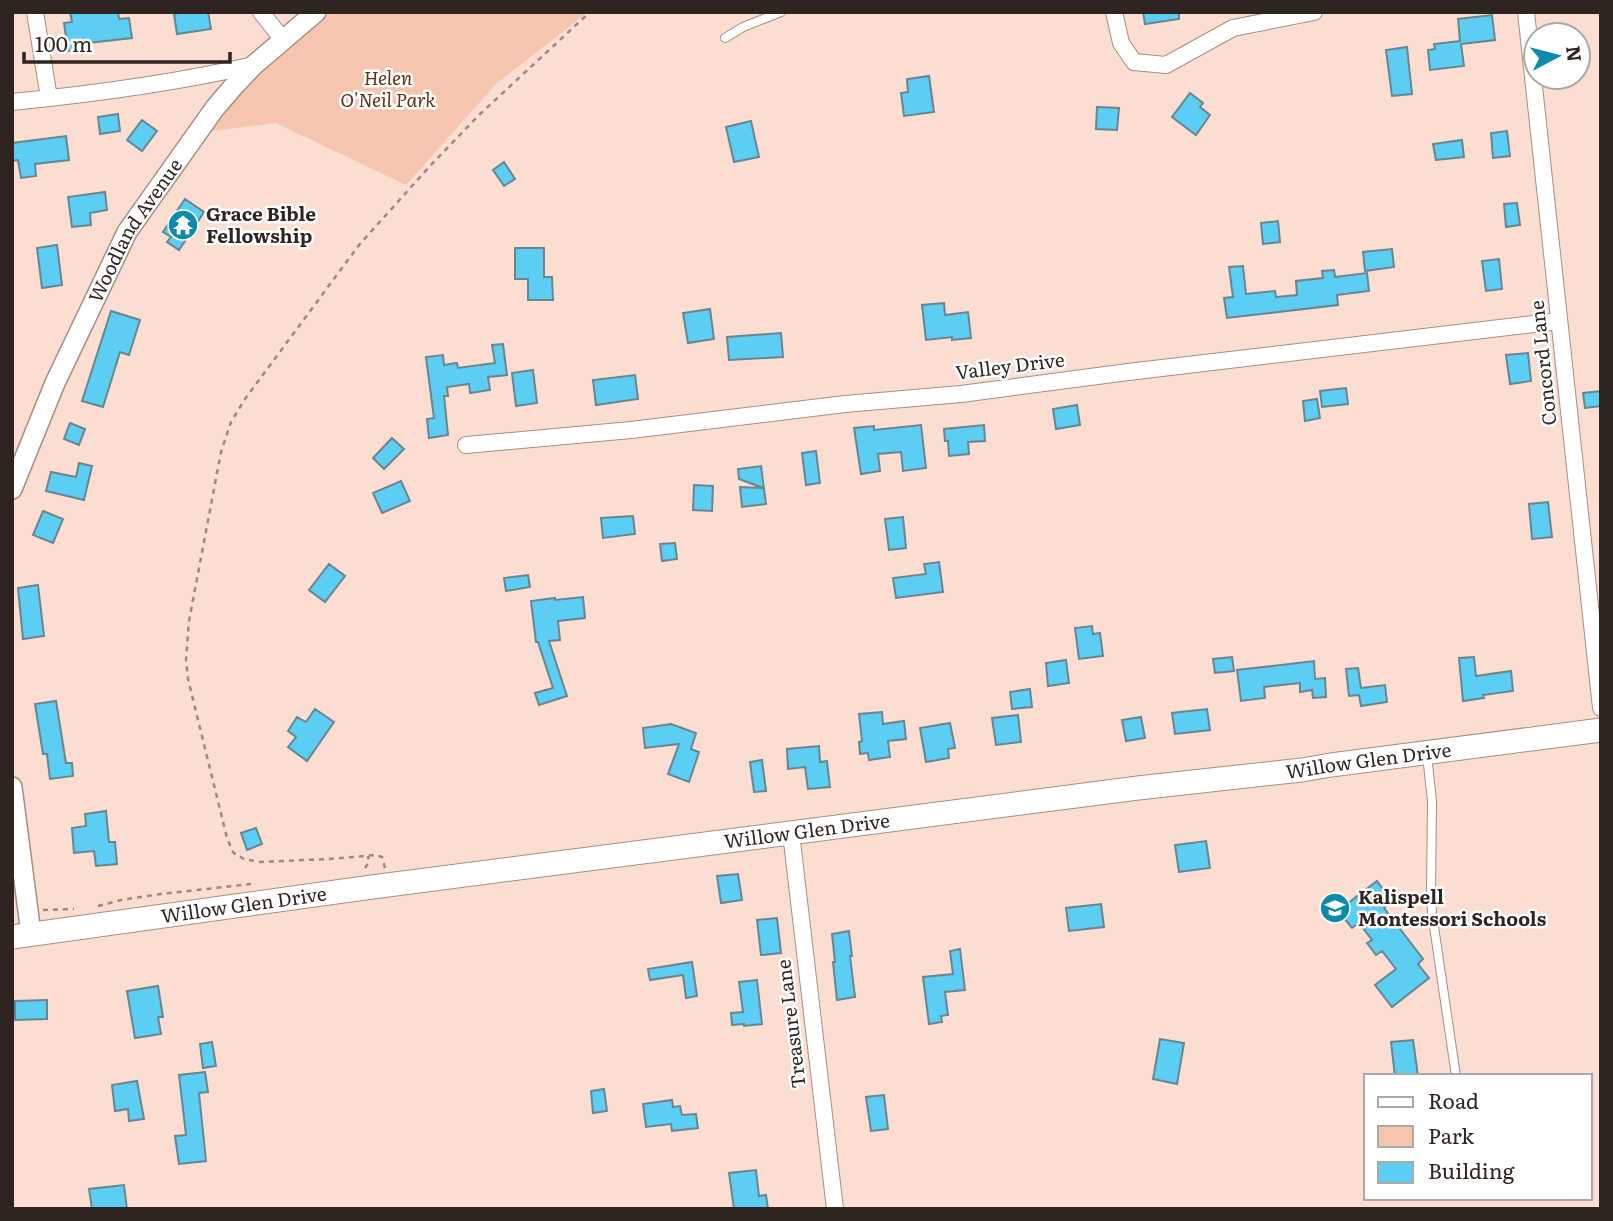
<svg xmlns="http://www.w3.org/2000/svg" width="1613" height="1221" font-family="Literata,serif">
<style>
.green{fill:#f6c5b0}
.building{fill:#5ccef3;stroke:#698590;stroke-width:2}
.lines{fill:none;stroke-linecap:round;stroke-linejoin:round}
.service-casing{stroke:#a88e82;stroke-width:10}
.minor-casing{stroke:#a88e82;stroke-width:18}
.tertiary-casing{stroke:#a88e82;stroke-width:22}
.secondary-casing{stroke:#a88e82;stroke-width:25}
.path{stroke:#9c887f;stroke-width:2.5;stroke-dasharray:5 5;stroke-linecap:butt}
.service{stroke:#fff;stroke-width:8}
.minor{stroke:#fff;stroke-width:16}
.tertiary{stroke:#fff;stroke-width:19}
.secondary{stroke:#fff;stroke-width:23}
.labels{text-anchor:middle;stroke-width:5;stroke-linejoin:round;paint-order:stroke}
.park-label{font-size:19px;font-style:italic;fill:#673116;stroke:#fff}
.poi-label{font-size:19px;font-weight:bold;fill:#2f2520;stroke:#fff;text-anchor:start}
.street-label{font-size:19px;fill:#2f2520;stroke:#fff}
</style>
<rect width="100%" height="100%" fill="#fbded1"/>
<path class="green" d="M332 12H588L497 83 406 185 276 123 210 131 236 96 271 63Z"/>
<path class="building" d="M70 12H118L119 19 129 18 132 38 88 43V48L68 51 64 23 72 22Z
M183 12H208L211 29 177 34 174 14Z
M1143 12H1179V19L1145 24Z
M1492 15 1495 40 1461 44 1464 66 1430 70 1428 50 1435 49 1434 44 1460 41 1458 19Z
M1407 47 1412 94 1392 96 1386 50Z
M929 76 934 112 904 116 901 93 908 92 907 79Z
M1190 93 1203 103 1200 107 1210 115 1196 135 1172 117Z
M1097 107 1119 108 1117 130 1096 129Z
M118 114 120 131 100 134 98 117Z
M142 120 157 131 142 151 127 140Z
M751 121 759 157 734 162 726 127Z
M1507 131 1510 156 1493 158 1491 133Z
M66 136 69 160 35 164 36 176 21 178 18 160 12 161V143Z
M1462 140 1464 157 1436 160 1433 144Z
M504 162 515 179 504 186 493 170Z
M105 192 107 210 90 213 91 225 72 227 68 197Z
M185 199 204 212 179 250 167 242 171 237 163 232Z
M1517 203 1520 225 1506 227 1504 204Z
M1278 221 1280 242 1263 244 1261 223Z
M57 245 62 285 42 288 37 248Z
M515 248H544V277H552L553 300H528V279H515Z
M1392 249 1394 267 1365 271 1363 252Z
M1499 259 1502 289 1486 291 1482 261Z
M1243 266 1246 294 1275 291 1276 297 1297 295 1296 281 1323 278 1322 271 1334 270 1335 277 1367 273 1369 291 1337 295 1338 305 1227 318 1224 298 1233 297 1229 267Z
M944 303 945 315 968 312 971 338 952 340V337L926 340 922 305Z
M710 309 714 339 688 343 683 313Z
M111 311 140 320 129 355 120 352 103 407 82 401Z
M781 333 783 357 729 360 727 337Z
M503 344 507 375 488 377 490 390 470 393 469 384 447 387 448 396H444L448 435 429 438 427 419 434 418 426 357 443 355 444 365 457 363 458 368 495 363 492 345Z
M1528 353 1531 381 1510 384 1506 355Z
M533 370 537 403 516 406 512 373Z
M635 375 638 399 596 405 593 380Z
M1346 388 1348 404 1322 407 1320 391Z
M1601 391V406L1585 408 1583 393Z
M1317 399 1320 418 1305 421 1303 401Z
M1077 405 1080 425 1056 429 1053 409Z
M70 423 85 429 79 445 64 439Z
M921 425 926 468 903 471 901 452 878 454 880 471 861 474 854 428 874 426V430Z
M984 425 985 441 968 442 969 454 949 456 948 441H945L944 429Z
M392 438 404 449 384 469 373 458Z
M816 451 820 483 806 485 802 453Z
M79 463 92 466 84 500 46 491 51 472 76 477Z
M761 466 766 504 742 507 740 487 763 488 739 479 738 469Z
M401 481 410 501 382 513 373 493Z
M694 485 713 486 712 511 693 510Z
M1548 502 1552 537 1532 539 1529 504Z
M43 511 63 519 53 543 33 535Z
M633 516 635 534 603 538 601 518Z
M903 517 906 548 889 550 885 519Z
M675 543 677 559 662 561 660 544Z
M939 562 943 592 896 598 893 578 926 574 924 564Z
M329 564 345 576 325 602 309 590Z
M528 575 530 587 506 591 504 578Z
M38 585 44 636 23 639 18 588Z
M583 597 585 618 558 621 560 640 549 641 567 696 539 705 535 693 553 688 538 642H536L531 601 555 598V600Z
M1092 626 1093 634 1100 633 1103 656 1079 659 1075 628Z
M1232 657 1234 671 1215 673 1213 659Z
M1474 657 1476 676 1511 671 1513 691 1483 695 1484 698 1463 701 1459 658Z
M1066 660 1069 683 1048 686 1046 663Z
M1314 661 1315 679 1325 678 1326 697 1313 698 1312 690 1300 692V683L1264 687 1265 698 1241 701 1237 670Z
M1358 668 1361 688 1385 685 1387 702 1361 706 1359 695 1349 696 1346 669Z
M1030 689 1032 707 1012 709 1010 692Z
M56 701 66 763H72L73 776 50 779 47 754H43L35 704Z
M315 709 334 722 307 761 288 747 296 737 288 731 297 717 306 722Z
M1207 709 1210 730 1175 734 1172 713Z
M882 712 883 724 904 721 906 739 888 741 890 757 869 760 868 753 860 754 859 742 862 741 859 714Z
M1018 715 1021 742 996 745 992 718Z
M1141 717 1145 738 1126 741 1122 720Z
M950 723 955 748 948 749 949 758 926 762 920 728Z
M671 724 696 733 691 749 699 752 689 782 668 774 679 744 645 748 643 728Z
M819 746 820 762 827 761 830 787 808 789 805 767 788 769 787 749Z
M762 760 766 791 754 792 750 762Z
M106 811 109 842H115L117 864 96 866 94 851 74 853 72 828 86 826 85 814Z
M256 828 262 844 247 850 241 833Z
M1206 841 1210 868 1179 872 1175 845Z
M738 874 742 900 721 903 717 876Z
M1377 881 1392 901 1384 908 1423 959 1418 964 1429 978 1392 1007 1375 985 1396 969 1382 951 1376 955 1367 943 1372 940 1359 923 1352 928 1338 911Z
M1101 904 1104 927 1069 931 1066 908Z
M777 918 781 953 761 955 757 920Z
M849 931 852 956H850L855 997 837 1000 833 962H835L832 934Z
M960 949 965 990 945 992 948 1015 941 1016 942 1022 929 1024 923 977 953 974 950 951Z
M692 962 697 996 686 998 683 975 650 980 648 969Z
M757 980 762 1024 744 1026V1024L732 1025 731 1013 743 1012 739 982Z
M158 986 163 1017H158L161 1034 135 1038 127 991Z
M47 1000V1019L15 1020V1001Z
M1160 1039 1184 1043 1177 1084 1153 1079Z
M1413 1040 1418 1076H1395L1391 1042Z
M212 1042 216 1066 203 1068 200 1044Z
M205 1072 208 1092 199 1093 206 1161 179 1164 175 1136 186 1135 179 1075Z
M137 1081 144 1119 129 1121 128 1109 115 1111 112 1085Z
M604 1089 607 1111 593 1113 591 1091Z
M884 1095 888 1129 871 1131 866 1097Z
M672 1100 673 1107 680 1106 682 1115 696 1114 698 1128 672 1131 671 1124 646 1127 643 1104Z
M756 1170 759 1196 766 1195 768 1209H734L729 1173Z
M124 1185 127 1209H92L89 1189Z"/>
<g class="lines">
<g class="service-casing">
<path id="service" d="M725 38 743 27 781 12
M1427 755 1432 801 1431 890 1432 913 1456 1076"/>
</g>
<g class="minor-casing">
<path id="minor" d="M35 12 49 98
M261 12 283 40
M1114 12 1121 43 1134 62 1166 65 1233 28 1314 12
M1526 12 1601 708
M12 102C93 94 175 83 254 65
M466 445 631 430 845 404 961 394 1128 372 1559 321
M791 833 835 1209"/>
</g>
<g class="tertiary-casing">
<g id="tertiary">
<path id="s1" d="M12 489 55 383 127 232 215 108 233 87 254 65 316 12"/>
<path d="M12 787 31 934"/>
</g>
</g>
<g class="secondary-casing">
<g id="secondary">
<path id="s2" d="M12 937 372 887 1138 788 1302 770 1331 765 1601 730"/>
</g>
</g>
<path class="path" d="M365 868 369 862 368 856
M385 868 382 857 376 855 329 859 260 862 244 859 235 854 233 852 227 838 188 679 186 660 189 621 221 452 231 422 245 399 359 245 430 166 479 115 590 12
M98 906 121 900 161 894 251 884
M43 910 74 909"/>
<use href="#service" class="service"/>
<use href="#minor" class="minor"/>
<use href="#tertiary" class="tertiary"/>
<use href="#secondary" class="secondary"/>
</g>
<defs>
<g id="temple-disc" transform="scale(1.575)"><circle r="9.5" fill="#0c8bac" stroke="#fff"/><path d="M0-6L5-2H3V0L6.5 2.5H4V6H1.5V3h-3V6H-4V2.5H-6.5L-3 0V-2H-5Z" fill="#fff"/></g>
<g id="school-disc" transform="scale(1.575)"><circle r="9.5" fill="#0c8bac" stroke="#fff"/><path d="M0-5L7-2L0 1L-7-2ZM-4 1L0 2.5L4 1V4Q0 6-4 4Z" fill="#fff"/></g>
</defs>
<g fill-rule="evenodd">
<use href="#temple-disc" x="183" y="225"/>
<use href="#school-disc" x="1335" y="908"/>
</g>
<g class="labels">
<g class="park-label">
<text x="388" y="85">Helen<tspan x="388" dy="22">O'Neil Park</tspan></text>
</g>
<g class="poi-label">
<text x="206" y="221">Grace Bible<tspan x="206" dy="22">Fellowship</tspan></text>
<text x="1358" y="904">Kalispell<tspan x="1358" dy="22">Montessori Schools</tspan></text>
</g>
<g class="street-label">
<text dy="7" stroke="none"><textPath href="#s1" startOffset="287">Woodland Avenue</textPath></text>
<text transform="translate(1543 363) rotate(-96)" y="7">Concord Lane</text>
<text transform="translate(1010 366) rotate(-7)" y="7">Valley Drive</text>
<text dy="7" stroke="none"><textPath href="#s2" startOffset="1368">Willow Glen Drive</textPath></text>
<text dy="7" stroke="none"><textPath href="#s2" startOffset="802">Willow Glen Drive</textPath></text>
<text dy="7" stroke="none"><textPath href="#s2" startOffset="234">Willow Glen Drive</textPath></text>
<text transform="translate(791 1024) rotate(-97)" y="7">Treasure Lane</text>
</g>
</g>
<rect width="1613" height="1221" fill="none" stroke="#2f2520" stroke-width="28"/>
<rect x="1364" y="1074" width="228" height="126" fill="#ffffff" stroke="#aca8a6" stroke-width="2"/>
<rect x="1378" y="1097" width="35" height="10" fill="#ffffff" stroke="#aca8a6" stroke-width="2"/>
<text x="1428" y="1109" font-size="21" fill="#2f2520">Road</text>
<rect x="1378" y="1126" width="35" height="21" fill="#f6c5b0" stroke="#aca8a6" stroke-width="2"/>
<text x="1428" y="1144" font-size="21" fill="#2f2520">Park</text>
<rect x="1378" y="1162" width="35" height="21" fill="#5ccef3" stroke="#aca8a6" stroke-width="2"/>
<text x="1428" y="1179" font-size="21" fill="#2f2520">Building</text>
<g transform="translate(1557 56) rotate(83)"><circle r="33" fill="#ffffff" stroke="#aca8a6" stroke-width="2"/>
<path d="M0-5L12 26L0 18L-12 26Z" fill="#0c8bac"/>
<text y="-10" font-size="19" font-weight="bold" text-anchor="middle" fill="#2f2520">N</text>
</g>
<path d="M24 52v10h206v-10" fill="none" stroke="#2f2520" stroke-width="3.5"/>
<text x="35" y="52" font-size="21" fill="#2f2520" stroke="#ffffff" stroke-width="5" paint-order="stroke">100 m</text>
</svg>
